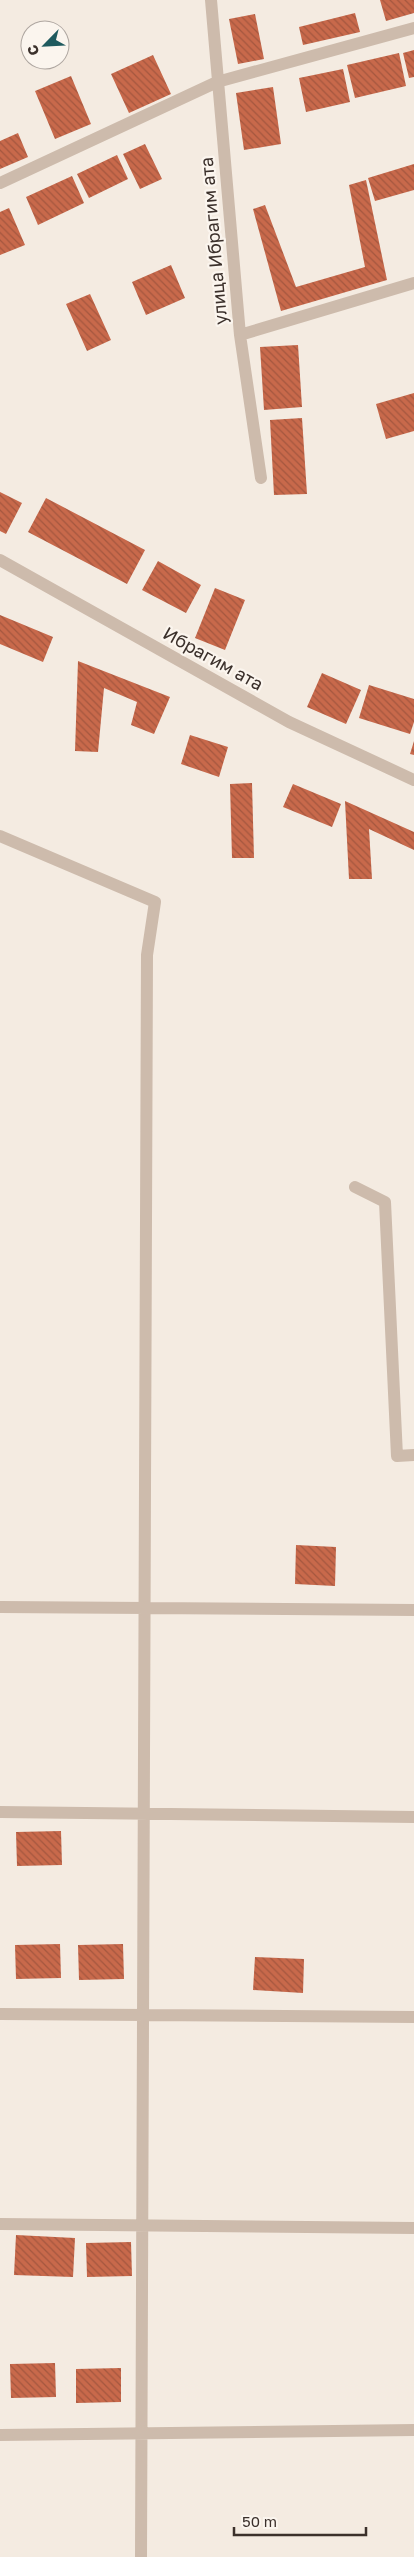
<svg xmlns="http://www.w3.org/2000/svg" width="414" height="2557" font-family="'Golos Text',sans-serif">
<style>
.building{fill:url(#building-back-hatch)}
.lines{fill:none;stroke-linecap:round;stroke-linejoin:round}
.minor{stroke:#cdbbac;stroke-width:12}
.labels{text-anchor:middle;stroke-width:4.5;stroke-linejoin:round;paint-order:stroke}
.street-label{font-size:18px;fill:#3b302b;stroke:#fbf5ee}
</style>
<defs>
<pattern id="building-back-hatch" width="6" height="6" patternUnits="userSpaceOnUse" patternTransform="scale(1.25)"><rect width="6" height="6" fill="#c8694b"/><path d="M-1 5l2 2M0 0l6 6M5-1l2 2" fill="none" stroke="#a4573f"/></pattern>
</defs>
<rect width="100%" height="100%" fill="#f4ebe1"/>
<path class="building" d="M380 0H414V13L386 21Z
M355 13 360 32 303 45 299 27Z
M255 14 264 59 238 64 229 19Z
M414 50V77L409 78 403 53Z
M399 53 406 86 355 98 347 65Z
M153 55 171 94 129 113 111 74Z
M343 69 350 102 306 112 299 78Z
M71 76 91 124 55 139 35 91Z
M273 87 281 144 244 150 236 93Z
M18 133 28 157 0 169V141Z
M145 144 162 179 140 189 123 154Z
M117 155 128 179 89 198 77 174Z
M414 164V190L375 201 368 178Z
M72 176 84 203 38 225 26 197Z
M366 180 387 280 281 311 253 209 265 205 296 287 365 267 349 185Z
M9 208 25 245 0 255V212Z
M171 265 185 298 146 315 132 282Z
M90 294 111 340 87 351 66 304Z
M298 345 302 407 264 410 260 347Z
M414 393V431L386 439 376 404Z
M302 418 307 494 274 495 270 420Z
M0 492 22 503 6 534 0 531Z
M46 498 145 550 127 584 28 532Z
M158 561 201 585 186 613 142 590Z
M215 588 245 600 225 650 195 638Z
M0 615 53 637 43 662 0 644Z
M78 661 170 697 154 734 131 725 137 702 104 688 98 752 75 751Z
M322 673 361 690 346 724 307 707Z
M369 685 414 699V722L410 734 359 718Z
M190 735 228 747 219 777 181 764Z
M414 741V755L410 754Z
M252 783 254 858H232L230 784Z
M293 784 341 804 332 827 283 807Z
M345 801 414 832V850L369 829 372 879H349Z
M296 1545 336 1547 335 1586 295 1584Z
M61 1831 62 1865 17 1866 16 1832Z
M60 1944 61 1978 16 1979 15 1945Z
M123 1944 124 1979 79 1980 78 1945Z
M255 1957 304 1959 303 1993 253 1990Z
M16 2235 75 2238 73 2277 14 2275Z
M131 2242 132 2276 87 2277 86 2243Z
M55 2363 56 2397 11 2398 10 2364Z
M121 2368V2402L76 2403V2369Z"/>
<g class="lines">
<path class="minor" d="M211 0 240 335 261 478
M0 183 217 82 414 28
M240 335 414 283
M0 560 289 722 414 780
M0 836 155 902 147 955 141 2557
M355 1187 385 1202 397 1456 414 1455
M0 1607 414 1610
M0 1812 414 1817
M0 2014 414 2017
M0 2224 414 2228
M0 2435 414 2430"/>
</g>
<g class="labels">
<g class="street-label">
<text transform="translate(214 241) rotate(-95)" y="6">улица Ибрагим ата</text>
<text transform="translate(213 659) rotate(29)" y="6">Ибрагим ата</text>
</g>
</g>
<g transform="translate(45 45) rotate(246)"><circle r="24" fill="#fbf5ee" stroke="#aea6a0"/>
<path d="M0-4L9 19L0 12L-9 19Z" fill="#1f5a5e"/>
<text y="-8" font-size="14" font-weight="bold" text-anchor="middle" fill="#3b302b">С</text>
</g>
<path d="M234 2527v8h132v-8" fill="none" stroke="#3b302b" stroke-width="2.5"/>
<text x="242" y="2527" font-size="15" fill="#3b302b" stroke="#fbf5ee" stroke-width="4" paint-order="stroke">50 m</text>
</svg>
